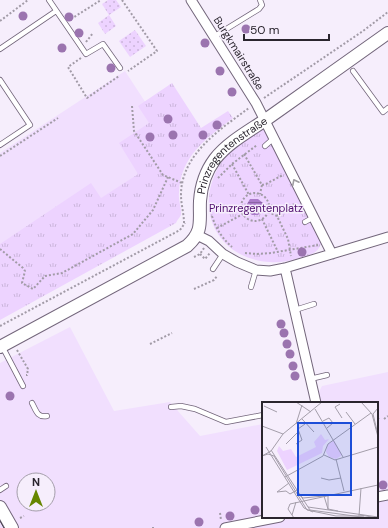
<svg xmlns="http://www.w3.org/2000/svg" width="388" height="528" font-family="'DM Sans',sans-serif">
<style>
.built{fill:#f1dffe;fill-rule:evenodd}
.grass{fill:url(#grass-tufts)}
.garden{fill:url(#garden-dots)}
.water{fill:url(#water-rules)}
.lines{fill:none;stroke-linecap:round;stroke-linejoin:round}
.service-casing{stroke:#73667b;stroke-width:6}
.minor-casing{stroke:#73667b;stroke-width:11}
.tertiary-casing{stroke:#73667b;stroke-width:14}
.path{stroke:#a29ba7;stroke-width:2;stroke-dasharray:2 2;stroke-linecap:butt}
.service{stroke:#fff;stroke-width:4.5}
.minor{stroke:#fff;stroke-width:9}
.tertiary{stroke:#fff;stroke-width:12}
.tram{stroke:#48434d;stroke-width:1}
.tree{fill:#9b74af}
.oneway{stroke:#9f9da1}
.labels{text-anchor:middle;stroke-width:3;stroke-linejoin:round;paint-order:stroke}
.street-label{font-size:11px;fill:#2a252e;stroke:#f6eefc}
.park-label{font-size:11px;fill:#511070;stroke:#f6eefc}
.inset-road{fill:none;stroke:#a49eaa;stroke-width:1}
.view{fill:#1d4ed8;fill-opacity:0.15;stroke:#1d4ed8;stroke-width:2}
.inset-edge{fill:none;stroke:#2a252e;stroke-width:2}
</style>
<defs>
<pattern id="grass-tufts" width="24" height="20" patternUnits="userSpaceOnUse"><rect width="24" height="20" fill="#edd3ff"/><path d="M3 7l-1-3M5 7V3M7 7l1-3M15 17l-1-3M17 17v-4M19 17l1-3" fill="none" stroke="#cbb5db"/></pattern>
<pattern id="garden-dots" width="8" height="8" patternUnits="userSpaceOnUse"><rect width="8" height="8" fill="#edd3ff"/><path d="M2 2h.1M6 6h.1" fill="none" stroke="#cbb5db" stroke-width="1.8" stroke-linecap="round"/></pattern>
<pattern id="water-rules" width="6" height="5" patternUnits="userSpaceOnUse"><rect width="6" height="5" fill="#ab7cca"/><path d="M0 2.5h6" fill="none" stroke="#8b65a4"/></pattern>
</defs>
<rect width="100%" height="100%" fill="#f6eefc"/>
<path class="built" d="M125 71 176 149 5 262 0 254V153Z
M70 327 114 411 170 402 200 436 263 424V517H377V403H313L322 386 388 372V528H0V363ZM24 480H48V504H24Z"/>
<path class="grass" d="M172 83 201 128 228 111 233 118C207 138 180 156 179 193 178 199 182 210 181 215 180 217 177 220 176 223L0 320V244L91 183 101 198 138 174 119 143 149 123 138 106Z
M266 126 322 241C318 254 312 254 299 258 290 261 279 263 270 262 219 259 194 212 218 168 228 149 249 138 266 126Z"/>
<path class="garden" d="M108 0H116L121 7 109 15 102 4Z
M109 15 116 26 105 34 98 23Z
M135 30 146 46 130 57 119 41Z"/>
<path class="water" d="M250 199H258L263 203V210L258 215H252L247 211V204Z"/>
<g class="lines">
<g class="service-casing">
<path id="service" d="M49 0 86 54 103 44 120 68
M215 36 259 9 262 5 260 0
M0 49 56 11
M353 71 383 112 388 108
M0 80 30 125 0 145
M265 146 274 138
M305 222 314 217
M213 269 223 254
M251 287 256 270
M295 310 314 304
M2 346 23 386
M310 379 327 375
M32 403C36 410 37 418 47 416
M171 407 181 406 195 409 226 422 263 415
M0 490 6 486"/>
</g>
<g class="minor-casing">
<path id="minor" d="M191 0 256 103 332 254
M197 235 209 241 223 254 237 262 256 270 270 271 285 268 388 237
M285 268 316 403
M377 497 388 495
M225 528 280 517"/>
</g>
<g class="tertiary-casing">
<g id="tertiary">
<path id="s1" d="M0 347 187 246C204 231 199 221 200 201 201 186 206 171 215 159 229 141 253 129 271 116 310 88 349 61 388 33"/>
<path d="M0 507 12 528"/>
</g>
</g>
<path class="path" d="M122 0 157 51 128 71
M71 19 101 0
M0 21 28 0
M86 42 93 33
M81 58 68 67 87 98 119 76
M264 98 363 31 388 12
M132 106 134 131 163 175 182 183
M244 154 262 185 260 194
M0 156 58 118
M232 164 249 195
M218 178 232 164 257 145
M262 185 266 184 281 176V178
M241 207a14 14 0 1 1 28 0a14 14 0 1 1-28 0Z
M268 212 277 216 288 239 291 256
M212 216C216 229 222 238 232 247
M277 216 281 212 295 204V203
M262 219 278 252
M184 223C184 214 181 204 181 195 181 155 219 130 249 108
M217 228 243 214
M0 249 23 268 25 271 22 283 33 289 45 276 62 273 133 234 153 210 168 177
M245 253 257 254 271 253 318 245
M200 254 205 259 210 253
M194 257 200 254 204 248
M194 289 214 280 217 276
M0 326 180 230 185 223
M150 344 172 333
M17 350 28 369 27 375H26
M377 415 379 419
M384 419 388 416
M220 513 221 520
M20 518 24 516
M153 527V528"/>
<use href="#service" class="service"/>
<use href="#minor" class="minor"/>
<use href="#tertiary" class="tertiary"/>
<path class="tram" d="M0 521 4 528"/>
</g>
<g class="tree">
<circle cx="23" cy="16" r="4.5"/>
<circle cx="69" cy="17" r="4.5"/>
<circle cx="246" cy="29" r="4.5"/>
<circle cx="79" cy="33" r="4.5"/>
<circle cx="205" cy="43" r="4.5"/>
<circle cx="62" cy="48" r="4.5"/>
<circle cx="111" cy="68" r="4.5"/>
<circle cx="220" cy="71" r="4.5"/>
<circle cx="232" cy="92" r="4.5"/>
<circle cx="168" cy="119" r="4.5"/>
<circle cx="217" cy="125" r="4.5"/>
<circle cx="173" cy="135" r="4.5"/>
<circle cx="203" cy="135" r="4.5"/>
<circle cx="150" cy="137" r="4.5"/>
<circle cx="302" cy="252" r="4.5"/>
<circle cx="281" cy="324" r="4.5"/>
<circle cx="284" cy="333" r="4.5"/>
<circle cx="287" cy="344" r="4.5"/>
<circle cx="290" cy="354" r="4.5"/>
<circle cx="293" cy="366" r="4.5"/>
<circle cx="295" cy="376" r="4.5"/>
<circle cx="10" cy="396" r="4.5"/>
<circle cx="383" cy="485" r="4.5"/>
<circle cx="255" cy="510" r="4.5"/>
<circle cx="230" cy="516" r="4.5"/>
<circle cx="199" cy="522" r="4.5"/>
</g>
<defs><path id="oneway-chevron" d="M-2-3.5L2.5 0L-2 3.5" fill="none" stroke-width="1.6" stroke-linecap="round" stroke-linejoin="round"/></defs>
<use class="oneway" href="#oneway-chevron" transform="translate(295 182) rotate(-117)"/>
<g class="labels">
<g class="street-label">
<text transform="translate(239 53) rotate(58)" y="4">Burgkmairstraße</text>
<text dy="4" stroke="none"><textPath href="#s1" startOffset="320">Prinzregentenstraße</textPath></text>
</g>
<g class="park-label">
<text x="256" y="212">Prinzregentenplatz</text>
</g>
</g>
<g transform="translate(262 402)">
<rect width="116" height="116" fill="#f6eefc"/>
<path d="M59 32 63 38 67 37 61 44 60 51 25 68 15 49 17 44 21 49 29 47 34 55 54 45 52 40ZM72 38 80 53 74 57 67 55 64 50 65 43Z" fill="#edd3ff"/>
<path class="inset-road" d="M34 0 49 10M99 0 110 12 116 35M78 2 73 5 80 16M2 4 15 10M116 6 111 12 116 33M53 7 81 55M84 10 93 22M40 17 52 30M61 19 67 16 71 21 65 26M34 22 40 3M0 24 21 32M24 42 35 31M34 42 40 38 36 27 43 22M4 45 42 106 51 110M9 48 48 108 107 116M62 53 73 58 116 45M0 54 9 49 21 32 60 0M0 54 6 52 12 54 45 108 74 114H102M74 57 82 89M23 75 61 54 66 42 109 11M59 76 67 78 79 76M15 90 24 89 28 92 37 87M15 90 27 81M35 91 41 96 62 94 66 107 76 109M46 105 116 115M66 108V93M30 113 34 100M98 113 116 116M97 114 99 86M32 116 26 107 28 102 116 83"/>
<path class="view" d="M36 21H89V93H36Z"/>
<rect width="116" height="116" class="inset-edge"/>
</g>
<g transform="translate(36 492)"><circle r="19" fill="#f6eefc" stroke="#a49eaa"/>
<path d="M0-3L7 15L0 10L-7 15Z" fill="#668600"/>
<text y="-6" font-size="11" font-weight="bold" text-anchor="middle" fill="#2a252e">N</text>
</g>
<path d="M244 34v6h85v-6" fill="none" stroke="#2a252e" stroke-width="2"/>
<text x="250" y="34" font-size="12" fill="#2a252e" stroke="#f6eefc" stroke-width="3" paint-order="stroke">50 m</text>
</svg>
